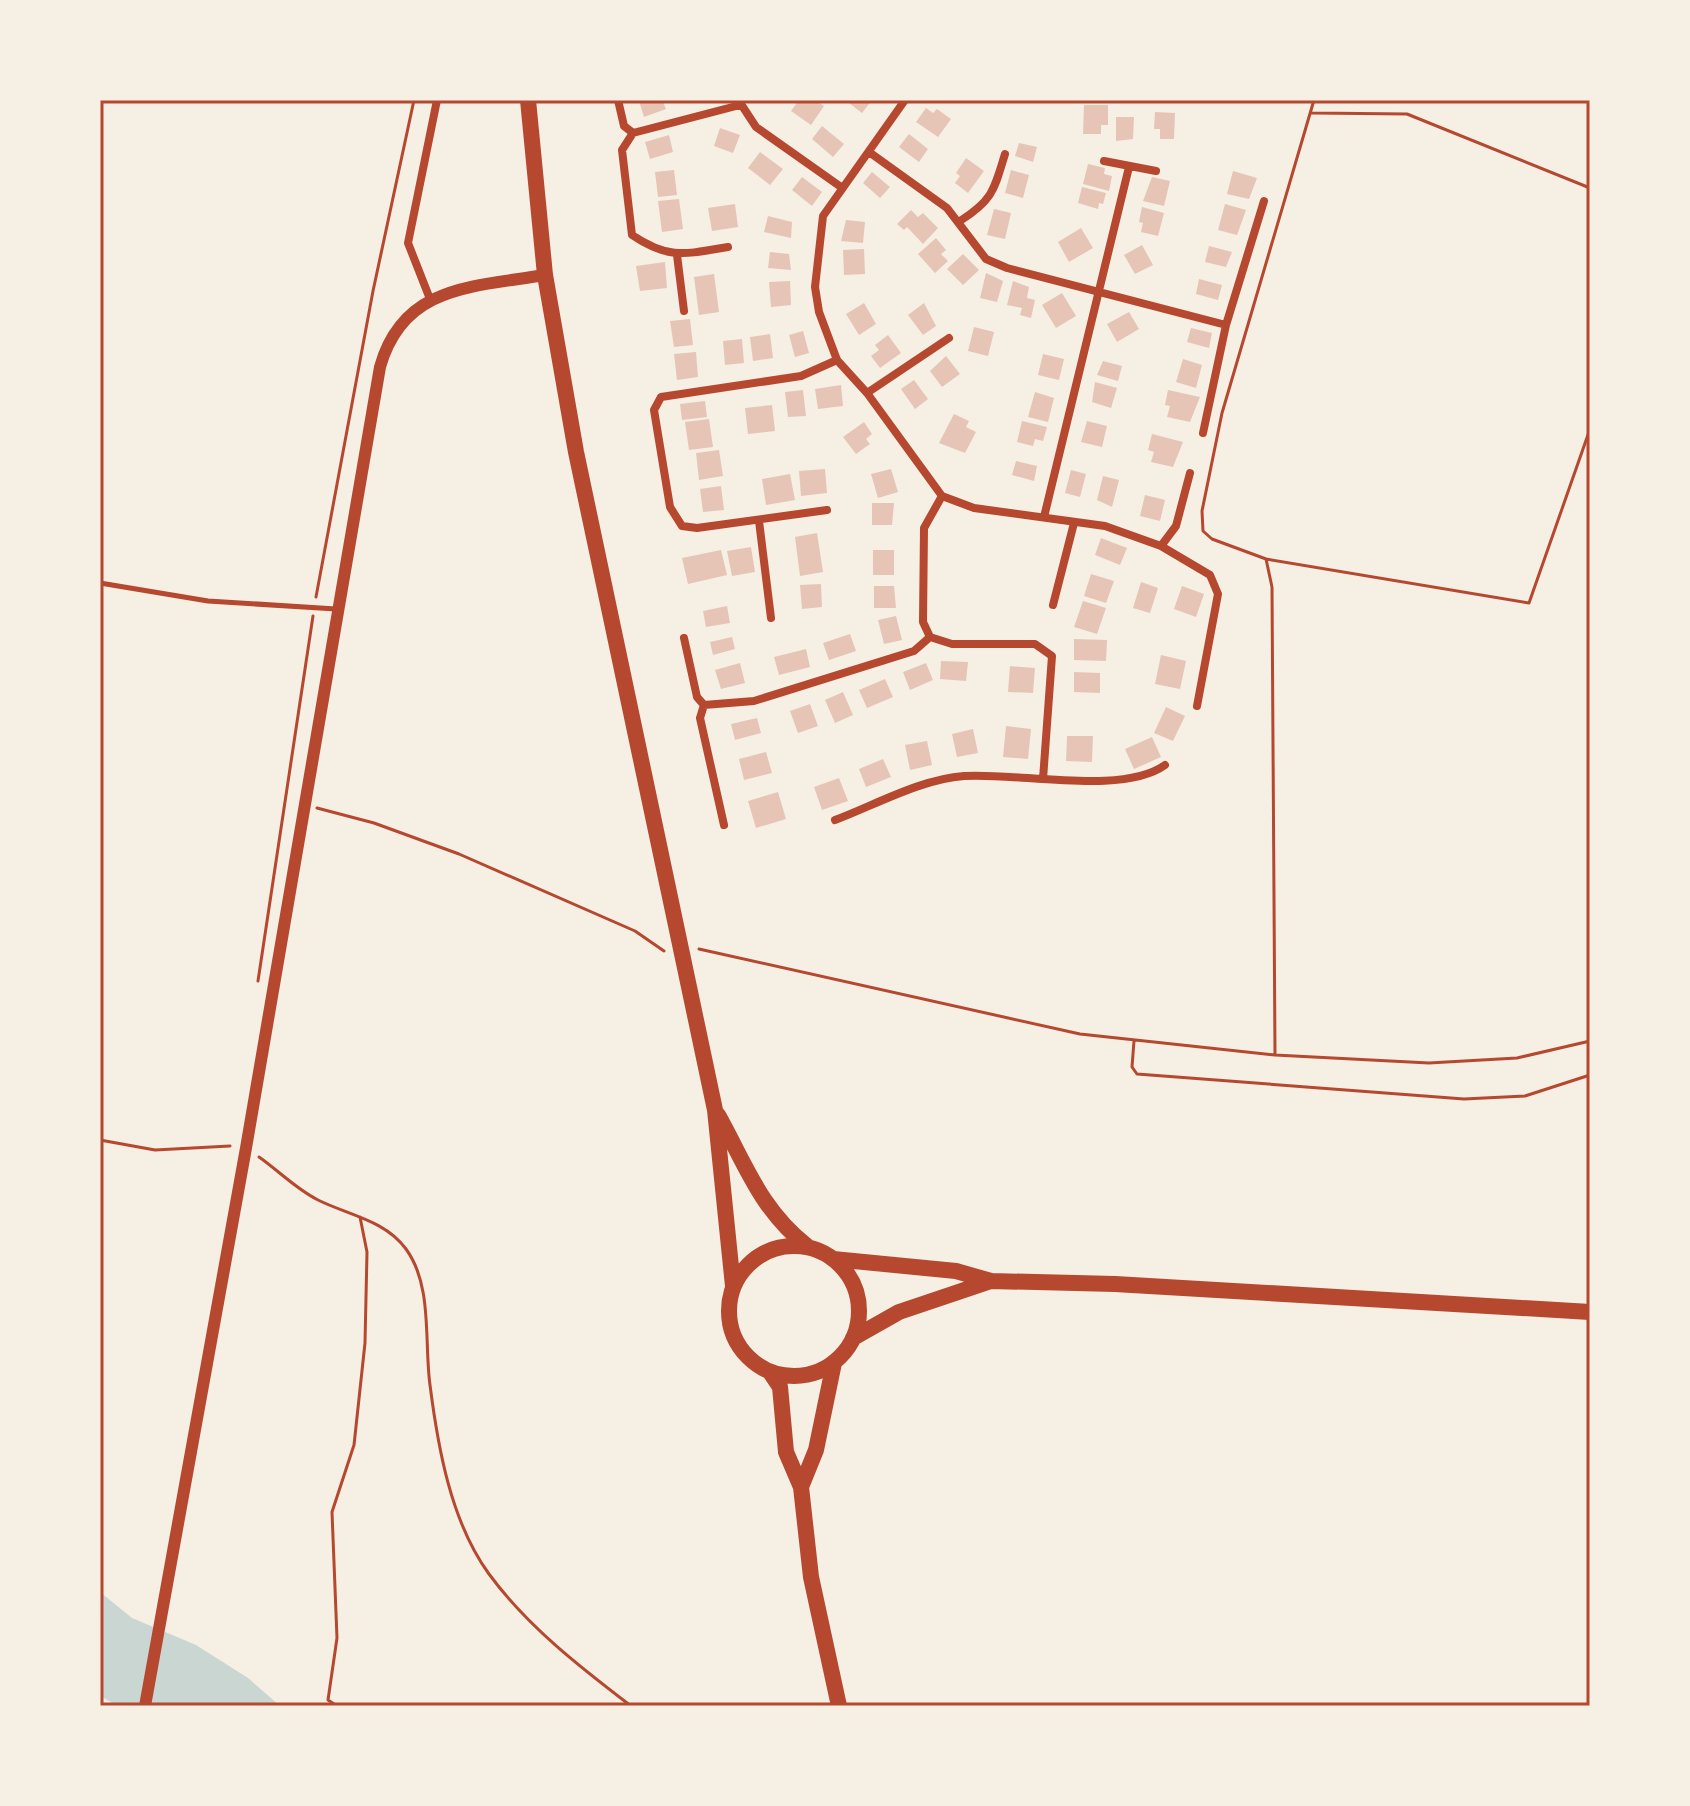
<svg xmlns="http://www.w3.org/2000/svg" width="1690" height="1806" font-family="Overpass,sans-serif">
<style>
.water{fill:#c9d6d2}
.building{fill:#e6c5b7}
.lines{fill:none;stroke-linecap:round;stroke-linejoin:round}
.path{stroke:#b5482f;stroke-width:3}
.service{stroke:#b5482f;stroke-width:5}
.minor{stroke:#b5482f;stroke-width:8}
.tertiary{stroke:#b5482f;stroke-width:12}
.trunk{stroke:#b5482f;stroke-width:16}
.neatline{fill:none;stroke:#b5482f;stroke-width:3}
</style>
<rect width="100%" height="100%" fill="#f6efe4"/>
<path class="water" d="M100 1592 132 1618 196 1645 248 1678 280 1706H118L100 1696Z"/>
<path class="building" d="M662 100 666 109 644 117 639 101Z
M799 100H815L824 106 811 125 791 111Z
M845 100H872L862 113Z
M1084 105H1108V125H1101V134H1083Z
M926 108 933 113 937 109 951 119 938 137 916 122Z
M1155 112 1175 113 1174 139H1160V129H1154Z
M1116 117H1134L1133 139 1116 141Z
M822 126 844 144 833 157 812 139Z
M720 128 740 135 733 153 714 146Z
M909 134 928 149 919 162 899 147Z
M669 135 673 152 650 159 645 142Z
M1019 143 1037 147 1033 162 1015 156Z
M760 152 783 169 770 185 748 168Z
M966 158 984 171 968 193 955 183 960 176 956 173Z
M1088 164 1105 168 1104 174 1112 176 1109 191 1083 184Z
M674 170 677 195 658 197 655 172Z
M1011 170 1029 175 1023 198 1005 193Z
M1233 171 1257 178 1249 199 1227 194Z
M872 172 890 187 880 198 863 183Z
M802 177 822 192 812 206 792 190Z
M1152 177 1170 181 1164 206 1143 201Z
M1082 187 1106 193 1103 204 1099 203 1098 209 1078 203Z
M679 199 683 229 662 232 658 201Z
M735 204 738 227 712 231 708 208Z
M1225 204 1246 210 1237 235 1218 230Z
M1142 207 1164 213 1158 236 1141 232 1143 223 1139 222Z
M994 209 1011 213 1005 239 987 235Z
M911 210 918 217 923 213 938 228 923 244 907 227 904 230 897 224Z
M768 216 792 222 791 238 764 232Z
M846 220 865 222 863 243 841 241Z
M1081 228 1093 248 1069 262 1058 242Z
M936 238 946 250 941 254 948 261 935 273 918 254Z
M1142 245 1153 265 1135 274 1124 255Z
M1209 246 1232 252 1226 267 1205 262Z
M864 249 865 274 844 275 843 250Z
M770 252 789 254 791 270 768 268Z
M963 254 979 270 963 285 947 269Z
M665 262 667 288 640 291 636 266Z
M986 273 1003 281 997 302 980 298Z
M714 274 719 312 699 315 694 277Z
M1199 279 1222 285 1218 300 1196 294Z
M790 281 791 305 771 307 769 282Z
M1013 281 1029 287 1027 298 1035 300 1031 318 1020 315 1022 308 1007 305Z
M1062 293 1076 316 1056 328 1042 305Z
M864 303 876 324 859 335 846 314Z
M924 303 936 326 923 335 908 315Z
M1129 312 1139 329 1117 342 1107 324Z
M690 319 693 345 674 347 670 321Z
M974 327 994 332 988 356 968 351Z
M1191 328 1212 333 1209 348 1187 342Z
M803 331 809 353 795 357 789 335Z
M770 334 773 358 753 361 750 337Z
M888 335 901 353 880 368 871 356 879 350 875 345Z
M742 339 744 363 725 365 723 341Z
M696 352 698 377 677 380 674 354Z
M1043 354 1064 359 1059 380 1038 375Z
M946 356 960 374 942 387 930 371Z
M1183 359 1202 365 1196 388 1176 382Z
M1103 361 1122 366 1118 381 1097 375Z
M914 380 928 399 915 409 901 389Z
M1095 382 1117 388 1111 408 1092 402Z
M841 385 843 406 818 409 815 389Z
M803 390 806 416 788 417 785 392Z
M1168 390 1200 397 1190 422 1167 417 1170 406 1165 405Z
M1035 392 1054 398 1048 422 1028 417Z
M705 401 707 417 682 420 680 404Z
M772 405 775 431 748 434 745 408Z
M954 414 969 421 966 427 976 432 965 453 939 443Z
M709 419 713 447 689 450 685 422Z
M1022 421 1047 427 1043 441 1035 439 1033 446 1017 442Z
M1087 421 1107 426 1102 447 1081 442Z
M864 422 872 434 866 439 870 444 856 454 843 437Z
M1152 434 1183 442 1173 467 1151 462 1154 452 1148 450Z
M719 450 723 476 699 480 696 453Z
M1016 461 1037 466 1034 481 1012 475Z
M825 469 827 493 801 496 799 471Z
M891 469 898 492 878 498 871 474Z
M1071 470 1086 474 1080 497 1065 493Z
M790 474 795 500 766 505 762 479Z
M1103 476 1119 480 1112 507 1097 500Z
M721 486 724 510 703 512 700 489Z
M1145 495 1165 500 1160 521 1140 516Z
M872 503H894L892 525H872Z
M817 533 823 572 800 576 795 537Z
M1101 538 1127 548 1120 565 1095 555Z
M751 547 755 572 732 576 727 551Z
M721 550 727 575 688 584 682 558Z
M873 550H894V575H873Z
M1091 574 1114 581 1106 603 1084 596Z
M1141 582 1158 588 1150 613 1133 608Z
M821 584 822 607 802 609 800 585Z
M874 586H894L896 608H874Z
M1182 586 1204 594 1196 617 1174 609Z
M1083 601 1106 608 1097 634 1074 627Z
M727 606 730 623 706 627 703 611Z
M896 616 902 640 884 644 878 620Z
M850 634 856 651 829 660 823 643Z
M732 637 735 649 713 655 710 642Z
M1074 639 1107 640 1106 661 1074 660Z
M806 649 810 667 779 675 774 657Z
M1161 655 1186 661 1180 689 1155 684Z
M941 661 968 662 966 681 940 679Z
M740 663 745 683 721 689 715 670Z
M926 663 933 680 910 690 903 672Z
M1010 666 1035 668 1033 693 1008 692Z
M1074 672 1100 673V693L1074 692Z
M885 679 893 697 867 708 859 690Z
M843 692 853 715 835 723 825 700Z
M810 704 818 726 798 733 790 711Z
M1166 707 1185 716 1173 741 1154 733Z
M757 718 761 733 735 740 731 724Z
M1006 726 1031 729 1028 759 1003 757Z
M973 729 978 753 957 757 952 734Z
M1067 736H1093L1092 762 1066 761Z
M1152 737 1161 757 1134 769 1125 749Z
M927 741 932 765 910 770 905 745Z
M766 752 772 773 744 780 739 759Z
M883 759 891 777 866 787 859 769Z
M839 778 848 801 822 810 814 787Z
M778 792 786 819 756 828 748 801Z"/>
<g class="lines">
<path class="path" d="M1312 113 1407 114 1590 188
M1266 559 1529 603 1590 429
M316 597 373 291 414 100
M317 808 374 823 459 854 635 931 664 951
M699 949 1080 1034 1275 1055 1429 1063 1517 1058 1590 1041
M258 981 313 616
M1134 1041 1132 1067 1137 1074 1464 1099 1525 1096 1590 1075
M1275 1055 1272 587 1266 559 1212 539 1203 531 1202 511 1222 413 1314 100
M100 1140 155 1150 230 1146
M259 1157C279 1171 296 1189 318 1200 348 1215 385 1220 406 1249 433 1286 424 1342 430 1385 438 1448 451 1522 489 1574 527 1626 580 1667 631 1706
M337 1706 328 1700 337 1638 332 1512 354 1445 365 1343 367 1252 360 1217"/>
<path class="service" d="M100 583 208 601 336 609"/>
<path class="minor" d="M618 100 624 126 633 133
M905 100 823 216 815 287 819 312 837 360 867 393 942 496 974 508 1105 526 1161 546 1210 575 1218 594 1197 706
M739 101 756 127 841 187
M869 152 947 208 986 259 1007 268 1226 325
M1104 161 1156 171
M960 221C993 200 994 190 1005 154
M728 247C686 254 669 260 632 235L622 150 633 133 740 105
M677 255 684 311
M430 299 408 243 437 100
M867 393 949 338
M1203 433 1226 325 1264 201
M827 510 697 528 682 526 670 507 654 410 661 397 801 376 837 360
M1044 517 1129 167
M759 521 771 618
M1161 546 1176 526 1190 473
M1053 605 1074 523
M930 637 952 644H1035L1052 656 1043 779
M684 638 697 697 704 705
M704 705 754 701 914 651 930 637 923 622 924 528 942 496
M704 705 700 718 724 825
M835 820C875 805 921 779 964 776 1017 772 1122 796 1165 765"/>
<path class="tertiary" d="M145 1706 246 1148 380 367C403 285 473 287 545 275"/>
<path class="trunk" d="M528 100 545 275 576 452 715 1110 733 1286
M718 1115C746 1165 760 1209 807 1246
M729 1311a65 65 0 1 1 130 0a65 65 0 1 1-130 0Z
M833 1259 956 1271 991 1281 1115 1284 1590 1312
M853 1338 899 1312 991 1281
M770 1372 780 1387 786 1452 801 1487 811 1577 839 1706
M801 1487 816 1450 834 1363"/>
</g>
<rect width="1690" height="1806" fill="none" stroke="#f6efe4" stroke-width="204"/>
<rect x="102" y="102" width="1486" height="1602" class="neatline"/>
</svg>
